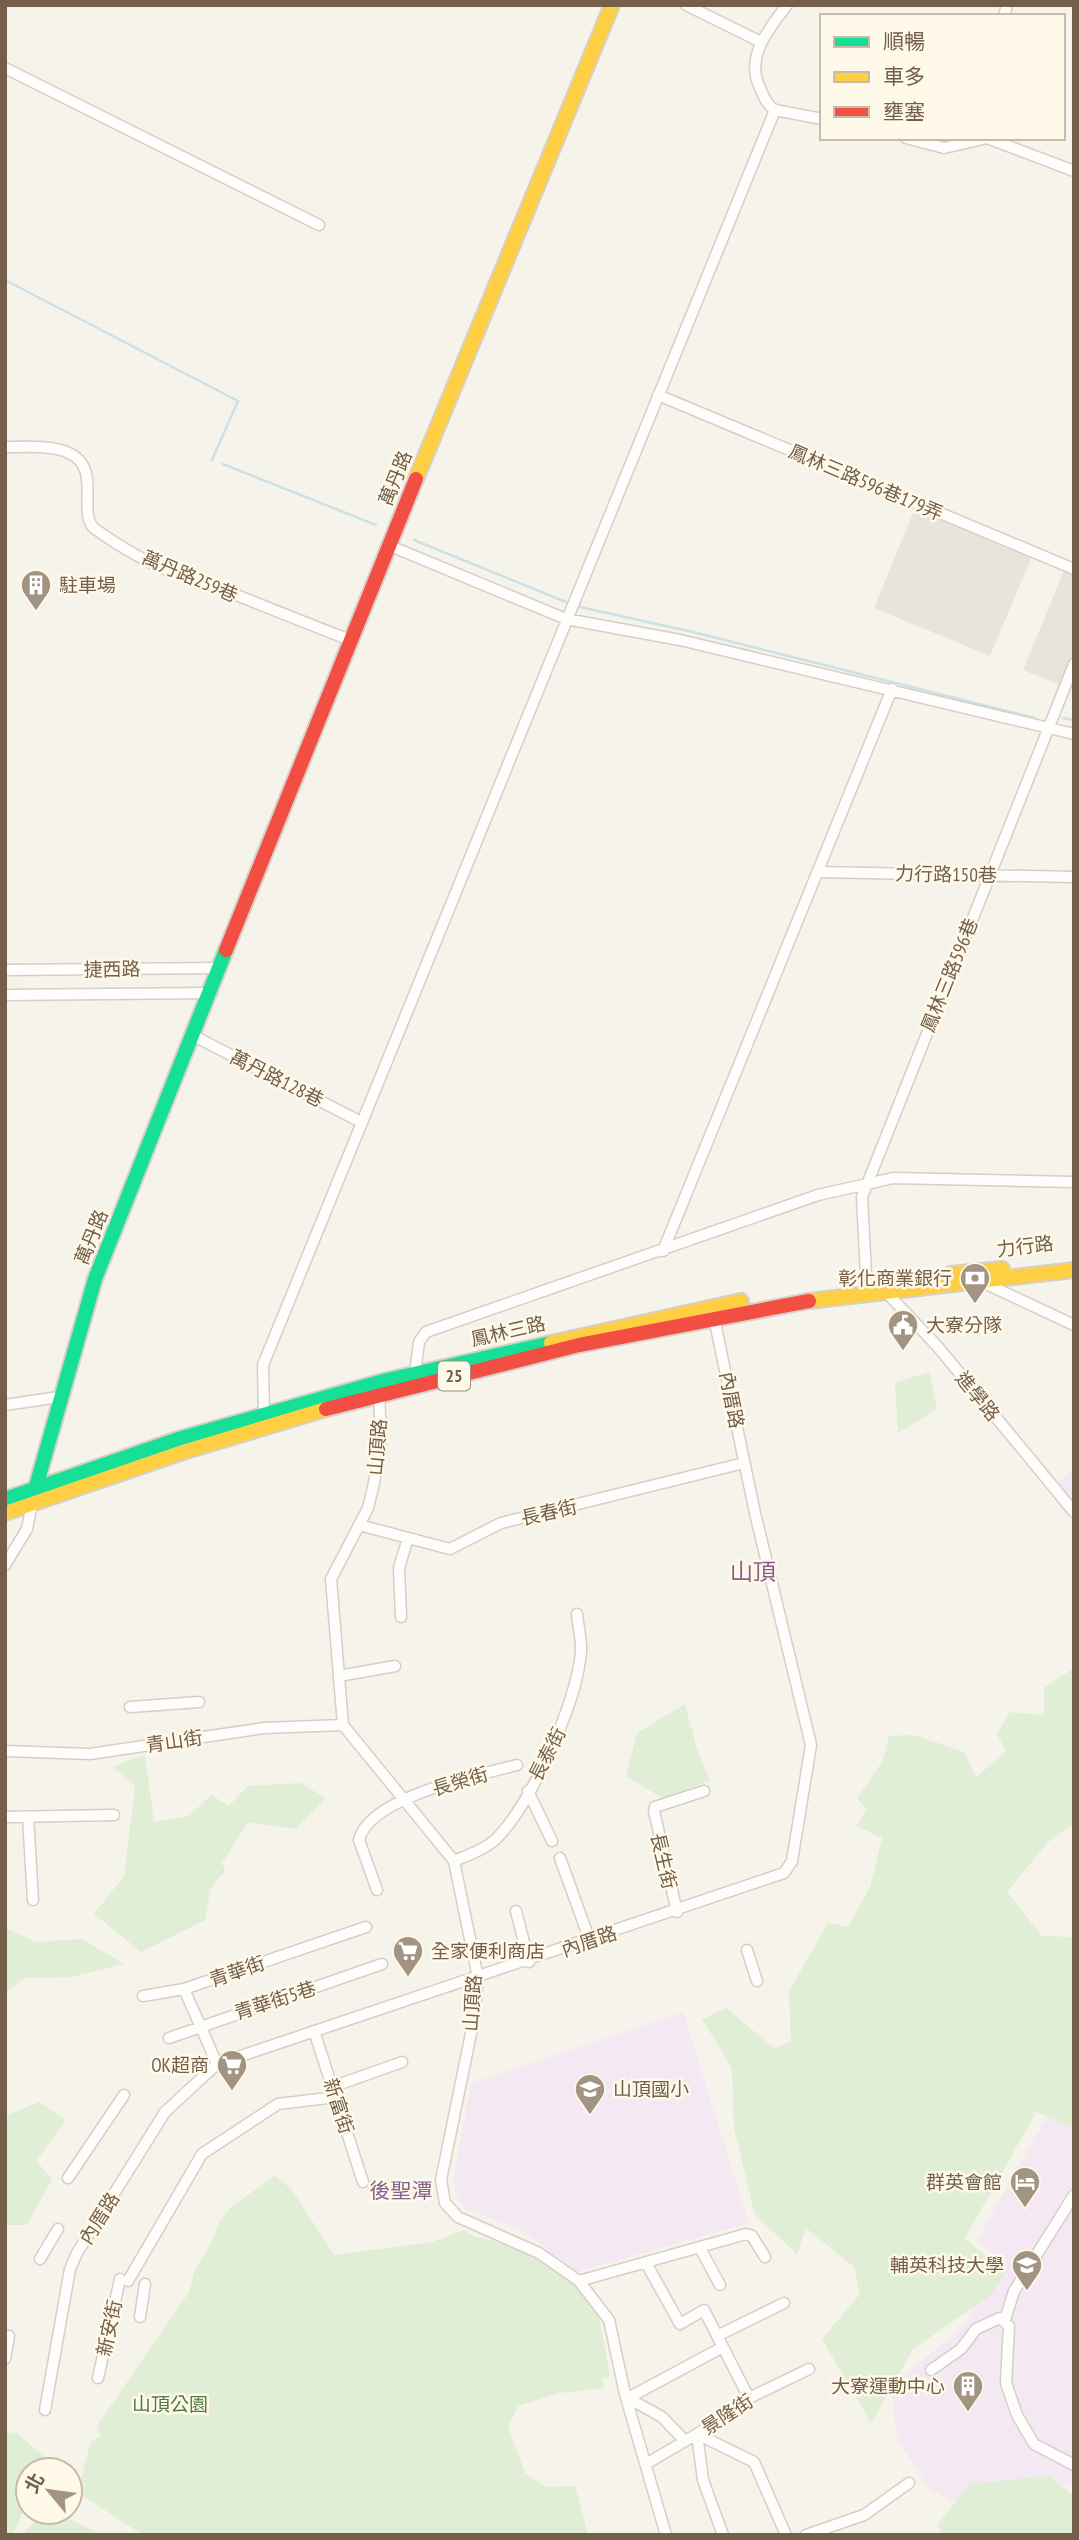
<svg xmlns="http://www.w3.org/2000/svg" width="1079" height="2540" font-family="'PT Sans Narrow','Noto Sans TC',sans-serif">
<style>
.industrial{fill:#e9e4db}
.education{fill:#f4e9f2}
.green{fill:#dfeed5}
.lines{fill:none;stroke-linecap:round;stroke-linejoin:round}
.stream{stroke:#cbe1e6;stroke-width:2.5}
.street-casing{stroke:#d4cfc7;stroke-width:13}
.fast-casing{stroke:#d6d0c8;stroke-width:18}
.slow-casing{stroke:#d6d0c8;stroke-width:18}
.jam-casing{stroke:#d6d0c8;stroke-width:18}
.street{stroke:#fefdfc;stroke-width:10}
.fast{stroke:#16e098;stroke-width:14}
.slow{stroke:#ffcf43;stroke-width:14}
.jam{stroke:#f24e42;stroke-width:14}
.labels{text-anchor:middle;stroke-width:5;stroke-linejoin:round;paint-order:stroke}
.shield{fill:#fff9ea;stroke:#9e8d7a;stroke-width:2}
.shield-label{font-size:18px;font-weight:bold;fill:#745f4a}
.street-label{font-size:19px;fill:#745f4a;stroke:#fff9ea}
.poi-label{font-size:19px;fill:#745f4a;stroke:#fff9ea;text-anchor:end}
.park-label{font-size:19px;fill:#4c7a42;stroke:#fff9ea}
.neighbourhood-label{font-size:21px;fill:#876191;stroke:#fff9ea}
.quarter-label{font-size:23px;fill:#876191;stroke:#fff9ea}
</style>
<rect width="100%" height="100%" fill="#f6f3ea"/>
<path class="industrial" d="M916 506 1033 554 990 656 874 608Z
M1065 568 1074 572V654L1060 685 1023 670Z"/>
<path class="education" d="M1074 1468V1505L1056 1484Z
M683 2012 749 2223 576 2272 525 2232 466 2209 458 2200 453 2181 471 2083Z
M1074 2108V2484L952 2501 928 2488 897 2438 891 2386 965 2325 996 2258 977 2240 1049 2113Z"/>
<path class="green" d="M929 1372 937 1409 898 1433 895 1383Z
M1074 1668V1823L1047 1843 1007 1892 1042 1936 1074 1937V2128L1036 2112 965 2238 1006 2273 991 2295 913 2349 871 2423 822 2339 860 2294 854 2267 806 2228 797 2254 755 2215 734 2129 732 2068 702 2019 726 2008 774 2048 791 2042 789 1991 828 1923 848 1927 870 1887 882 1838 856 1826 867 1810 857 1798 882 1762 889 1736 914 1735 964 1752 976 1777 1006 1752 997 1734 1010 1712 1044 1715V1688Z
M685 1704 697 1749 710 1780 664 1799 626 1776 637 1733Z
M145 1754 154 1822 189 1816 211 1795 229 1806 248 1786 300 1783 326 1798 295 1829 248 1822 222 1863 225 1871 211 1888 205 1920 141 1952 94 1914 124 1876 135 1786 113 1767Z
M5 1928 36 1942 82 1939 124 1964 71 1977 25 1978 5 1993Z
M39 2102 66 2120 36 2161 52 2179 27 2225H5V2116Z
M275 2175 292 2190 334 2255 432 2242 464 2230 475 2237 507 2243 575 2282 598 2311 610 2377 601 2379 605 2388 559 2393 518 2406 508 2426 525 2473 546 2487 575 2486 588 2535H143L77 2492 91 2441 101 2436 97 2426 189 2292 195 2270 212 2242 219 2223 230 2208Z
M5 2432 17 2433 52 2464 48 2470H28V2500L13 2535H5Z
M1049 2476 1074 2496V2535H943L937 2525 970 2484Z
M59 2514 102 2535H21L39 2518Z"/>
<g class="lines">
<path class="stream" d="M5 280 238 401 212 460
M223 464 376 525
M414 540 566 602
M580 607 697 633 1035 718
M1063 718 1074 720"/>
<g class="street-casing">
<path id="street" d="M686 5 761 42
M787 5C768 30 745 57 760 88 764 97 767 105 775 110L822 119
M1004 16 1007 5
M5 68 319 225
M906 138 944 148 987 138 1074 171
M658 395 1074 569
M5 447C24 447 52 445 69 453 103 468 76 514 95 529 115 543 142 560 165 569 178 574 192 576 205 582 253 602 301 621 350 640
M388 545 566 619 680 640 1074 734
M818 872 1074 877
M5 970 219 968
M5 995 209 993
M192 1035 361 1122
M663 1251 892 689
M885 1281 886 1292 938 1347 1074 1512
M982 1282 1074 1325
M867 1294 862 1197 1074 664
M415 1373 419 1342 426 1332 818 1195 867 1184 893 1178 1074 1182
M379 1391 381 1441 374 1483 368 1508 331 1579 343 1725 454 1861 478 1978 474 2019 441 2180 445 2203 458 2217 539 2253 579 2281 609 2320 625 2394 666 2535
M5 1405 59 1397
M264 1414 263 1365 775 110
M359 1525 450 1549 501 1523 744 1463
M5 1565 27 1529 32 1504
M401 1617 399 1568 408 1538
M339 1676 395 1666
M130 1707 199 1702
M5 1751 90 1754 264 1728 343 1725
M528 1791 552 1841
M5 1817 114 1815
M28 1817 33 1900
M560 1858 590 1941
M454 1861C468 1855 486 1849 497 1838 532 1802 577 1702 581 1652 582 1640 578 1626 577 1614
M377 1890 359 1840C369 1797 479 1775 517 1765
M516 1911 529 1962
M677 1912 654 1811 655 1807 704 1791
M747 1950 757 1981
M184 1989 217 2064
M143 1996 184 1989 366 1927
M314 2031 363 2182
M169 2038 382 1964
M332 2087 402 2062
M68 2178 124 2095
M700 2248 720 2285
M40 2259 58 2229
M646 2263 680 2324 704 2310 749 2398
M128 2281 202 2154 278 2104 336 2097
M579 2281 746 2234 752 2236 765 2257
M140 2317 145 2284
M1005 2320 1014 2291 1074 2195
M717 2336 784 2303
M5 2359 9 2336
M931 2370 961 2349 976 2329 1000 2318 1009 2326 1006 2383 1017 2415 1034 2444 1074 2465
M98 2378 120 2279
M628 2398 723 2347
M628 2398 662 2417 685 2441
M45 2410 70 2269 77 2253 165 2112 217 2064 784 1873 792 1861 811 1745 755 1513 713 1313
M697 2434 754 2462 786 2535
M697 2434 703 2480 723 2535
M646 2464 697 2434 749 2398 809 2369
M806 2535 864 2515 909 2483"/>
</g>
<g class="fast-casing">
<path id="fast" d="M33 1497 95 1279 226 950
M5 1499 178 1439 387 1380 551 1343"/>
</g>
<g class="slow-casing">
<path id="slow" d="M416 479 612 5
M951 1274 1002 1269
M809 1301 1074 1270
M551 1343 741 1301
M5 1513 183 1452 326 1409"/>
</g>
<g class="jam-casing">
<path id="jam" d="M226 950 416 479
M326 1409 579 1345 809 1301"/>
</g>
<use href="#street" class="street"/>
<use href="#fast" class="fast"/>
<use href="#slow" class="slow"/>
<use href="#jam" class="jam"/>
</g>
<defs>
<g id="building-pin" transform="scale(1.575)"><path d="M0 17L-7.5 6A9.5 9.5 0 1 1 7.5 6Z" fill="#a29382" stroke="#fff9ea"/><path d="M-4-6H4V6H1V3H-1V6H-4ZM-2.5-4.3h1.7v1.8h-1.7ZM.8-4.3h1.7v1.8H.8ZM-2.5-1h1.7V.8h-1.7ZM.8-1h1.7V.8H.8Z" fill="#fff"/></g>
<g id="bank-pin" transform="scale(1.575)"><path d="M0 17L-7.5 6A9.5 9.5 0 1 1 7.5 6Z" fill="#a29382" stroke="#fff9ea"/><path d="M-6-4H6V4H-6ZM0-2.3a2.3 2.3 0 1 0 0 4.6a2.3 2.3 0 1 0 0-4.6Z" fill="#fff"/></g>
<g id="civic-pin" transform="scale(1.575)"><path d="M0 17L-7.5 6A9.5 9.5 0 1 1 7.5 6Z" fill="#a29382" stroke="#fff9ea"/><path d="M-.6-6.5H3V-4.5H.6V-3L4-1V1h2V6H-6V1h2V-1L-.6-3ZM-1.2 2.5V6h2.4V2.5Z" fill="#fff"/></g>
<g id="supermarket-pin" transform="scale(1.575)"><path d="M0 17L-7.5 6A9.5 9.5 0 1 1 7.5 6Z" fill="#a29382" stroke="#fff9ea"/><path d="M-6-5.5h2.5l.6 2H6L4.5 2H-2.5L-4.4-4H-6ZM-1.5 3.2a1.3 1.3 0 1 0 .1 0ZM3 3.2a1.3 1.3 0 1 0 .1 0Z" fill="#fff"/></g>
<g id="school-pin" transform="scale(1.575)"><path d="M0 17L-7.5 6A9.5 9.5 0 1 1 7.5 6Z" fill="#a29382" stroke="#fff9ea"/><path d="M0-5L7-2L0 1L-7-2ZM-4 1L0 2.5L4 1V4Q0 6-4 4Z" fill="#fff"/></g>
<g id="hotel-pin" transform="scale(1.575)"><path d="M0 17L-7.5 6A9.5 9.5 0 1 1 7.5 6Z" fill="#a29382" stroke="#fff9ea"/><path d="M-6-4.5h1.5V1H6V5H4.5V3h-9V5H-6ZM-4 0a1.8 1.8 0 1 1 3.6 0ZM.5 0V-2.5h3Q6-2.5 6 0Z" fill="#fff"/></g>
<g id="university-pin" transform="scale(1.575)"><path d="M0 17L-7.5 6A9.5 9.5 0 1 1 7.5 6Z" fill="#a29382" stroke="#fff9ea"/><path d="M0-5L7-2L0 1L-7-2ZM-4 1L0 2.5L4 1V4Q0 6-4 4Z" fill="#fff"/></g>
</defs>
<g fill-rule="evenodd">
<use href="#building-pin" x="36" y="585"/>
<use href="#bank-pin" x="975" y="1278"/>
<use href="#civic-pin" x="903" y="1325"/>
<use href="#supermarket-pin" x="408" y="1951"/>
<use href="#supermarket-pin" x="232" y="2065"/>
<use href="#school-pin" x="590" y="2089"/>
<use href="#hotel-pin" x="1025" y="2182"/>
<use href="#university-pin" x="1027" y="2265"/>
<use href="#building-pin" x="968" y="2386"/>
</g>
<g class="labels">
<rect class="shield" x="438" y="1361.5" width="32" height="29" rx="5"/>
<g class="shield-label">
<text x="454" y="1382">25</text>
</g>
<g class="street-label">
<text transform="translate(395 478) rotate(-68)" y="7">萬丹路</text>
<text transform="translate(866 482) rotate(23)" y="7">鳳林三路596巷179弄</text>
<text transform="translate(190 576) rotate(23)" y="7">萬丹路259巷</text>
<text transform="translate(946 874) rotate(1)" y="7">力行路150巷</text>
<text transform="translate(112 969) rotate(-1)" y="7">捷西路</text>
<text transform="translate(949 975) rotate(-68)" y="7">鳳林三路596巷</text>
<text transform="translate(277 1078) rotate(27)" y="7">萬丹路128巷</text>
<text transform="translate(91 1237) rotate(-68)" y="7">萬丹路</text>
<text transform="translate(1025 1246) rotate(-7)" y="7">力行路</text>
<text transform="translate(508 1331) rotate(-13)" y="7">鳳林三路</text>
<text transform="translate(978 1396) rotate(51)" y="7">進學路</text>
<text transform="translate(732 1400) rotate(79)" y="7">內厝路</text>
<text transform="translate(377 1447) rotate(-85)" y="7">山頂路</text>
<text transform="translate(549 1512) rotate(-13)" y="7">長春街</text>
<text transform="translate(174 1741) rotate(-8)" y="7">青山街</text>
<text transform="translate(547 1754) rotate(-63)" y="7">長泰街</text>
<text transform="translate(460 1781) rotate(-17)" y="7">長榮街</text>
<text transform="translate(664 1861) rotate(77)" y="7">長生街</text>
<text transform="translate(589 1941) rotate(-19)" y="7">內厝路</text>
<text transform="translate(237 1971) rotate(-19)" y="7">青華街</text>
<text transform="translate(275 2000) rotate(-18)" y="7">青華街5巷</text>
<text transform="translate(472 2003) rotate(-86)" y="7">山頂路</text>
<text transform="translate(339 2106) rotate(72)" y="7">新富街</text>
<text transform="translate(99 2218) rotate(-58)" y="7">內厝路</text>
<text transform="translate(109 2328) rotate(-78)" y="7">新安街</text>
<text transform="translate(727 2414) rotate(-33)" y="7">景隆街</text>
</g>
<g class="poi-label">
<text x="59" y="592" text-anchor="start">駐車場</text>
<text x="952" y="1285">彰化商業銀行</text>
<text x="926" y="1332" text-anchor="start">大寮分隊</text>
<text x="431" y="1958" text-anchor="start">全家便利商店</text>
<text x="209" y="2072">OK超商</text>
<text x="613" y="2096" text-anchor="start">山頂國小</text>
<text x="1002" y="2189">群英會館</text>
<text x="1004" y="2272">輔英科技大學</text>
<text x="945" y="2393">大寮運動中心</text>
</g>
<g class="park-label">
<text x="170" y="2411">山頂公園</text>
</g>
<g class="neighbourhood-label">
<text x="401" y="2198">後聖潭</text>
</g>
<g class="quarter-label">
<text x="753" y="1580">山頂</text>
</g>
</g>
<rect width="1079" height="2540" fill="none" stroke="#745f4a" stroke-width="14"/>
<rect x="820" y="14" width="245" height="126" fill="#fff9ea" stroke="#c7bbaa" stroke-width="2"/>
<rect x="834" y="37" width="35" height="10" fill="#16e098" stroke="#c7bbaa" stroke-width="2"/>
<text x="883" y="49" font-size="21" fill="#745f4a">順暢</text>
<rect x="834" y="72" width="35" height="10" fill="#ffcf43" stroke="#c7bbaa" stroke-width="2"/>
<text x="883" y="84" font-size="21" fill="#745f4a">車多</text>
<rect x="834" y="107" width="35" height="10" fill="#f24e42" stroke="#c7bbaa" stroke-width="2"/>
<text x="883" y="119" font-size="21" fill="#745f4a">壅塞</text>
<g transform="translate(49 2491) rotate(299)"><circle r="33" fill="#fff9ea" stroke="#c7bbaa" stroke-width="2"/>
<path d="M0-5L12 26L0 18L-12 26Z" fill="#a29382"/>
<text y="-10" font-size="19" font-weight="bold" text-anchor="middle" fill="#745f4a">北</text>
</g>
</svg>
